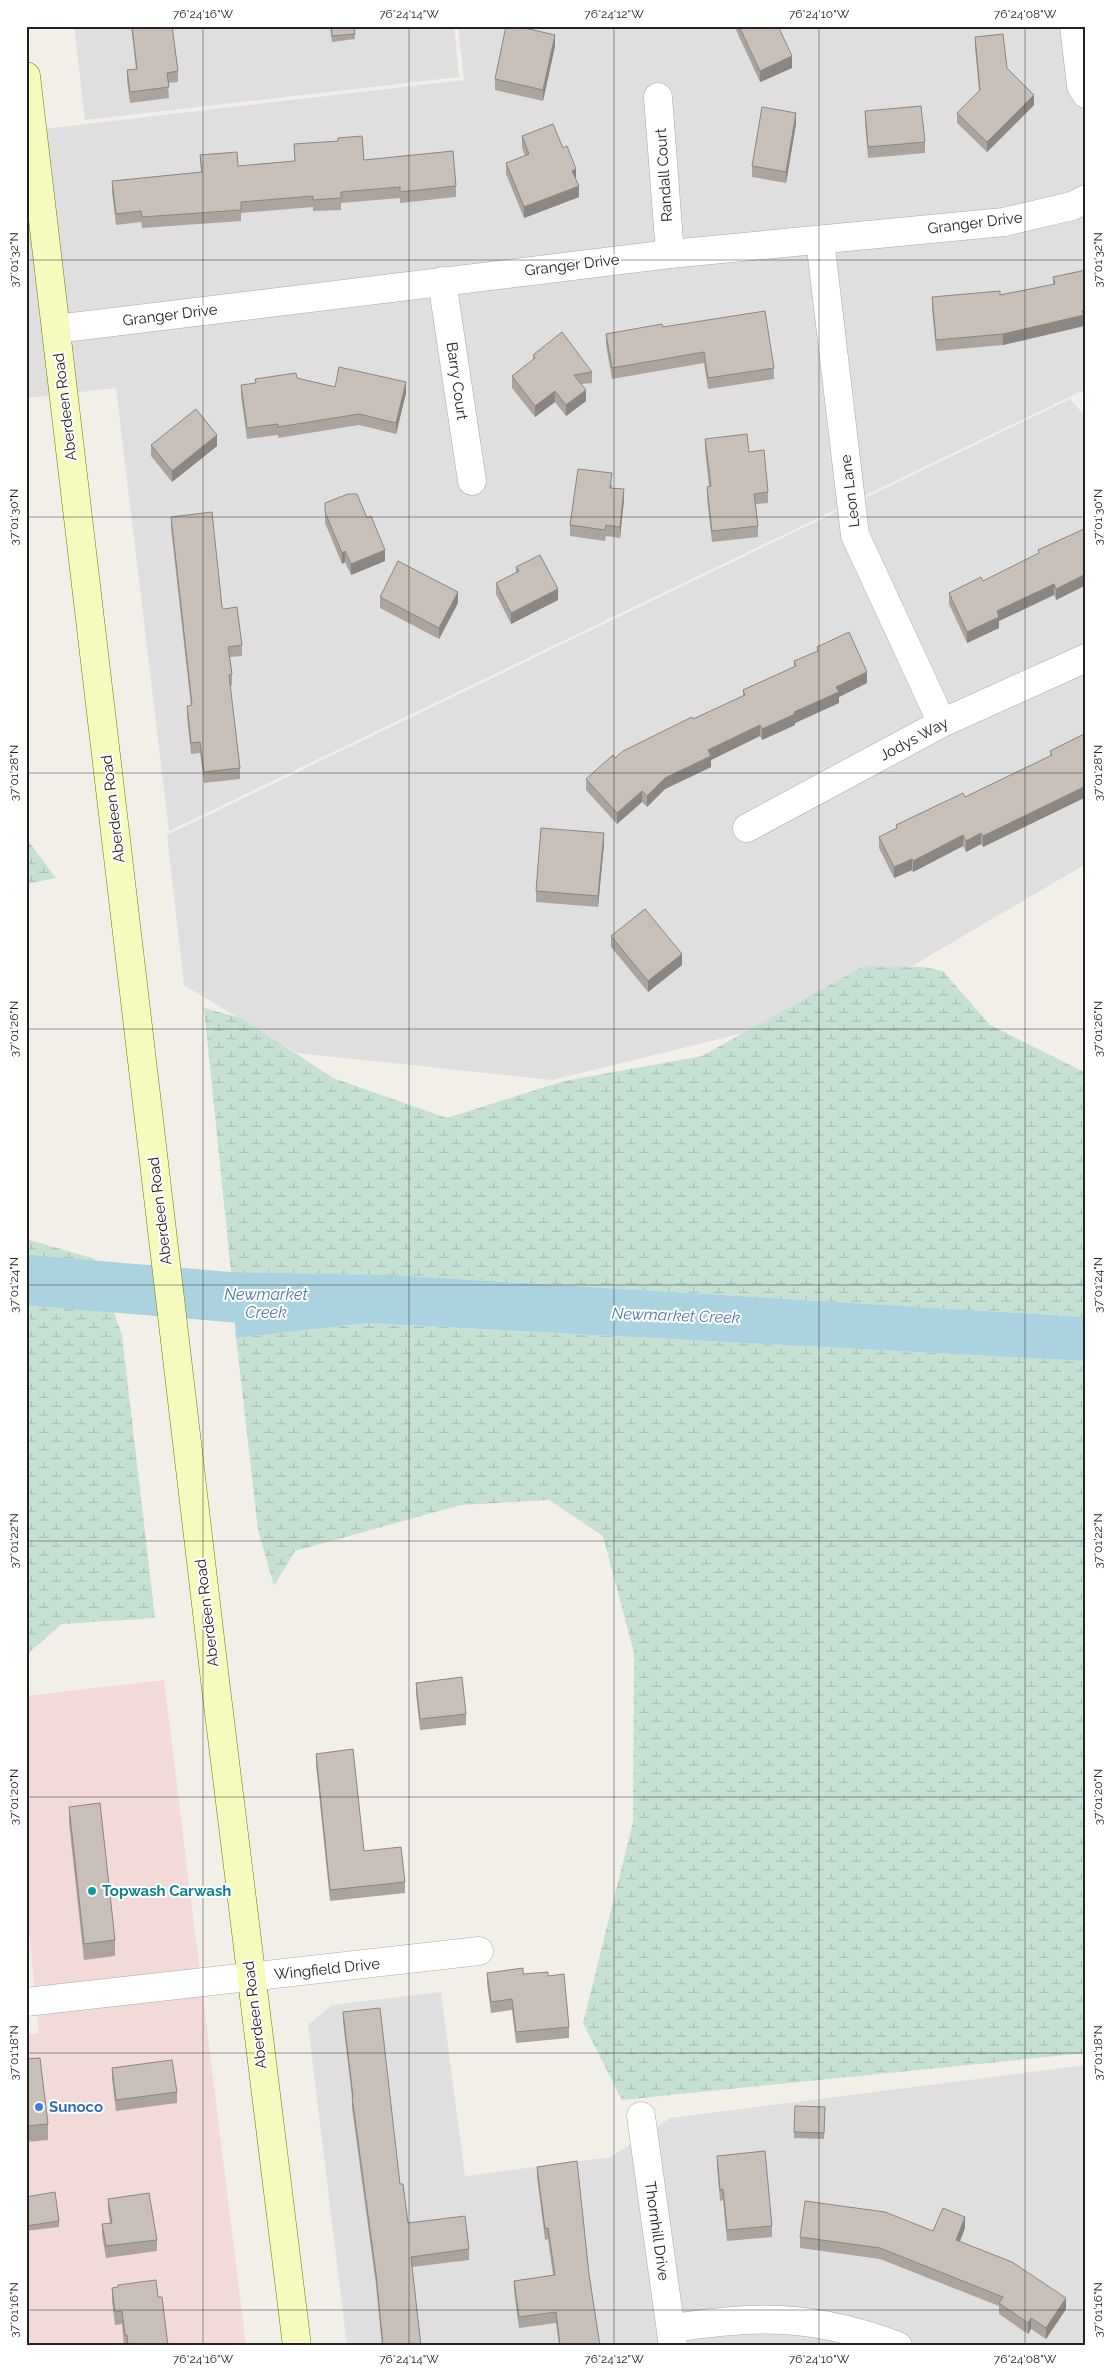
<svg xmlns="http://www.w3.org/2000/svg" width="1112" height="2372" font-family="Raleway,sans-serif">
<style>
.residential{fill:#e0dfdf}
.commercial{fill:#f2dad9}
.wetland{fill:url(#wetland-marsh)}
.water{fill:#aad3df}
.lines{fill:none;stroke-linecap:round;stroke-linejoin:round}
.river{stroke:#aad3df;stroke-width:50}
.minor-casing{stroke:#a9a9a9;stroke-width:29}
.secondary-casing{stroke:#707d05;stroke-width:29}
.minor{stroke:#fff;stroke-width:28}
.secondary{stroke:#f7fabf;stroke-width:28}
.wall{fill:#aba49e}
.shaded-wall{fill:#8b8681}
.building{fill:#c7bfb8;stroke:#8b8681}
.ticks{fill:none;stroke:#222;stroke-width:1;stroke-opacity:0.45}
.culture-dot{fill:#0f9aa8;stroke:#fff;stroke-width:2}
.shop-dot{fill:#3f7fe0;stroke:#fff;stroke-width:2}
.labels{text-anchor:middle;stroke-width:4;stroke-linejoin:round;paint-order:stroke}
.street-label{font-size:15px;fill:#222;stroke:#fff}
.culture-label{font-size:15px;font-weight:bold;fill:#0d838f;stroke:#fff;text-anchor:start}
.shop-label{font-size:15px;font-weight:bold;fill:#366cbe;stroke:#fff;text-anchor:start}
.water-label{font-size:16px;font-style:italic;fill:#4a7aab;stroke:#fff}
.neatline{fill:none;stroke:#222;stroke-width:2}
.ticks-label{font-size:12px;text-anchor:middle;fill:#222}
</style>
<defs>
<pattern id="wetland-marsh" width="20" height="14" patternUnits="userSpaceOnUse" patternTransform="scale(1.25)"><rect width="20" height="14" fill="#c6e0d4"/><path d="M1 5h8M5 5V1M11 12h8M15 12V8" fill="none" stroke="#aac0b6"/></pattern>
</defs>
<rect width="100%" height="100%" fill="#f2efe9"/>
<path class="residential" d="M74 26H454L459 77 85 120Z
M458 26H1086V389L169 831 116 388 26 398V131L464 80Z
M1070 399 1086 417V864L837 1010 552 1080 297 1053 184 985 167 835Z
M441 1992 465 2176 611 2157 670 2118 1086 2065V2346H347L308 2025 332 2005Z"/>
<path class="commercial" d="M164 1680 246 2346H26V2035L39 2033 26 1900V1696Z"/>
<path class="wetland" d="M26 838 56 878 26 884Z
M864 966 923 967 943 971 990 1025 1086 1073V1317L392 1275 231 1272 204 1008 244 1019 333 1078 447 1118 564 1081 702 1056Z
M26 1239 95 1259 122 1335 155 1618 62 1624 26 1655Z
M368 1323 1086 1361V2053L622 2100 583 2023 633 1822 634 1653 603 1536 549 1500 461 1505 295 1551 274 1586 258 1530 236 1338Z"/>
<path class="water" d="M231 1272 392 1275 1086 1317V1361L368 1323 236 1338Z"/>
<g class="lines">
<path class="river" d="M26 1280 254 1299 303 1301"/>
<g class="minor-casing">
<path id="minor" d="M1074 26 1081 86 1086 94
M658 97 670 254
M820 240 855 535 942 723
M442 281 472 481
M56 329 670 254 1004 222 1072 206 1086 199
M747 828 942 723 1086 658
M26 2002 479 1951
M641 2116 673 2346
M671 2328C696 2325 722 2321 747 2320 798 2317 851 2328 898 2346"/>
</g>
<g class="secondary-casing">
<path id="secondary" d="M26 76 214 1672 297 2346"/>
</g>
<use href="#minor" class="minor"/>
<use href="#secondary" class="secondary"/>
</g>
<path class="wall" d="M131 26H172L178 71V82L168 83 169 98 130 103 127 81V70L136 69Z
M330 26H354L355 39 332 42Z
M736 26H778L792 68 760 82 736 30Z
M975 37 1007 68 1034 105 987 152 957 123V113L979 91 975 47Z
M555 46 543 101 495 90V79Z
M865 111 925 142V153L868 158 865 122Z
M796 124 786 183 752 177V166Z
M522 136 563 148 576 180 579 197 524 218 506 174V163L525 156 522 147Z
M294 144 364 160 456 186V197L400 203V198L341 203V210L313 211V207L241 213V221L142 228 141 222 116 225 112 192V181L201 172 200 155 238 166 295 161Z
M1086 270V321H1084V326L1003 345 936 351 932 308V297L1000 295 1053 285V277Z
M663 327 774 368V379L708 389 704 363 612 379 606 345V334Z
M533 355 592 372V383L581 384 586 401 566 416 555 402 535 417 512 388V376L533 360Z
M297 378 335 387 406 393 396 434 359 425 278 438V435L247 439 241 396V385Z
M705 439 749 452 768 492V503L756 504 758 526V537L712 542 707 498V487L709 486 705 450Z
M151 445 217 446 172 482 151 456Z
M612 484V488L624 500 620 538 606 536 605 541 570 536V525Z
M325 503 385 561 351 575 345 562 342 564 325 523Z
M171 517 222 607 242 645V656L230 657 232 674V685L230 686 240 768V779L204 783 200 753 191 754 187 717V706H191L171 528Z
M1086 528V585L1056 600 1054 595 999 621V628L967 643 949 604V593L983 581 1038 554V550Z
M516 567 558 600 511 624 496 594V583L516 573Z
M380 597 458 603 439 639 380 608Z
M817 647 867 683 839 697V703L795 723V725L762 740 760 736 711 760V767L665 789 647 807 642 802 617 824 586 790V779L615 758 693 719 743 696V690L794 667V661L817 652Z
M1086 733V797L983 847 981 844 966 852 963 846 913 872 912 870 894 878 879 848V837L896 829V825L965 797 1050 756V751Z
M604 844 598 907 536 902V891Z
M611 936 682 965 648 992 611 947Z
M416 1683 466 1714V1725L420 1730 416 1694Z
M316 1754 364 1851 405 1882V1893L330 1901 316 1765Z
M69 1807 115 1940V1956L84 1960 69 1823Z
M487 1973 523 1974 569 2027V2038L516 2043 512 2010 491 2013 487 1984Z
M343 2012 400 2184 408 2223 469 2249V2260L412 2267 421 2346H382L376 2285 352 2108V2097L343 2022Z
M26 2059 48 2124V2140L26 2142Z
M112 2068 177 2092V2103L116 2111 112 2079Z
M795 2106 825 2107 824 2139 794 2138Z
M717 2156 772 2226V2237L727 2241 723 2200 720 2201 717 2167Z
M537 2167 589 2274 600 2346H559L556 2323 519 2328 514 2291V2281L553 2275 548 2239 545 2240 537 2177Z
M26 2197 59 2221V2227L26 2231Z
M108 2199 157 2240V2251L106 2258 102 2235V2224L110 2223 108 2210Z
M965 2228 959 2242 1066 2309 1046 2339 1031 2329 1028 2334 999 2314V2306L880 2259 800 2248V2237L933 2231Z
M112 2288 158 2297 168 2346H124L122 2324 115 2325 112 2301Z"/>
<path class="shaded-wall" d="M555 35V46L543 101V90Z
M792 56V68L760 82V71Z
M1034 95V105L987 152V142Z
M796 113V124L786 183V172Z
M576 169V180L572 171Z
M579 186V197L524 218V207Z
M1086 310V321H1084V326L1003 345V334Z
M406 382V393L396 434V423Z
M586 390V401L566 416V405Z
M555 391V402L535 417V406Z
M217 435V446L172 482V471Z
M624 489V500L620 538V527Z
M385 550V561L351 575V564Z
M345 551V562L342 564V553Z
M1086 574V585L1056 600V589Z
M1054 584V595L999 621V628L967 643V632L997 611Z
M558 589V600L511 624V613Z
M458 592V603L439 639V628Z
M867 672V683L839 697V703L795 723V725L762 740V729L794 712 836 687Z
M760 725V736L711 760V767L665 789 647 807V796L665 778 708 750Z
M1086 786V797L983 847V836Z
M642 791V802L617 824V813Z
M604 833V844L598 907V896Z
M981 833V844L966 852V841Z
M963 835V846L913 872V861Z
M912 859V870L894 878V867Z
M682 954V965L648 992V981Z
M965 2217V2228L956 2252V2240Z
M1066 2298V2309L1046 2339V2328Z
M1031 2318V2329L1028 2334V2323Z"/>
<path class="building" d="M132 26H172L178 71 167 73 169 87 130 92 127 70 137 69Z
M331 26H354L355 34 332 36Z
M506 26H516L555 35 543 90 495 79Z
M739 26H778L792 56 760 71Z
M1003 34 1007 68 1034 95 987 142 957 113 980 90 975 37Z
M921 106 925 142 868 147 865 111Z
M762 107 796 113 786 172 752 166Z
M553 124 563 148 567 146 576 169 572 171 579 186 524 207 506 163 529 154 522 136Z
M362 136 364 160 453 151 456 186 400 192V187L341 192V198L313 200V196L241 202V210L142 217 141 211 116 214 112 181 202 172 200 155 237 152 238 166 295 161 294 144 338 141V138Z
M1086 270V310L1082 311 1084 315 1003 334 936 340 932 297 1000 291V295L1055 284 1053 277Z
M765 311 774 368 708 378 704 352 612 368 606 334 662 324 663 327Z
M562 332 592 372 574 375 586 390 566 405 555 391 535 406 512 376 535 358 533 355Z
M339 367 406 382 396 423 359 414 278 427V424L247 428 241 385 256 383 255 379 296 373 297 378 335 387Z
M196 409 217 435 172 471 151 445Z
M747 434 749 452 764 450 768 492 754 494 758 526 712 531 707 487 711 486 705 439Z
M578 469 612 473 610 488 624 489 620 527 606 525 605 530 570 525Z
M348 494H357L367 518 371 516 385 550 351 564 345 551 342 553 325 512V503Z
M212 512 222 607 224 609 237 607 242 645 228 647 232 674 229 675 240 768 204 772 200 742 191 743 187 706 192 705 171 517Z
M1086 528V574L1056 589 1054 584 997 611 999 617 967 632 949 593 981 577 983 581 1039 553 1038 550Z
M540 555 558 589 511 613 496 583 519 571 516 567Z
M398 561 458 592 439 628 380 597Z
M849 632 867 672 836 687 839 692 794 712 795 714 762 729 760 725 708 750 711 756 665 778 647 796 642 791 617 813 586 779 613 755 615 758 623 751 692 717 693 719 745 695 743 690 796 666 794 661 818 651 817 647Z
M1086 733V786L983 836 981 833 966 841 963 835 913 861 912 859 894 867 879 837 897 828 896 825 963 793 965 797 1052 755 1050 751Z
M541 828 604 833 598 896 536 891Z
M645 909 682 954 648 981 611 936Z
M462 1677 466 1714 420 1719 416 1683Z
M353 1749 364 1851 401 1847 405 1882 330 1890 316 1754Z
M100 1803 115 1940 84 1944 69 1807Z
M523 1968V1974L548 1972V1976L564 1974 569 2027 516 2032 512 1999 491 2002 487 1973Z
M380 2008 400 2184H403L408 2223 465 2216 469 2249 411 2257 421 2346H383L376 2274 352 2097H353L343 2012Z
M40 2058 48 2124 26 2126V2059Z
M172 2060 177 2092 116 2100 112 2068Z
M795 2106 825 2107 824 2133 794 2132Z
M765 2151 772 2226 727 2230 723 2189 720 2190 717 2156Z
M577 2161 589 2274 600 2346H560L556 2312 519 2317 514 2281 555 2275 548 2228 545 2229 537 2167Z
M55 2192 59 2221 26 2226V2197Z
M149 2193 157 2240 106 2246 102 2224 112 2223 108 2199Z
M805 2201 885 2212 933 2231 943 2208 965 2217 956 2240 1012 2262 1066 2298 1046 2328 1031 2318 1028 2323 999 2303 1003 2297 880 2248 800 2237Z
M156 2280 158 2297H162L168 2346H128L127 2335H125L122 2311 115 2312 112 2288 118 2287V2285Z"/>
<path class="ticks" d="M203 26V2346M409 26V2346M614 26V2346M819 26V2346M1025 26V2346M26 260H1086M26 517H1086M26 773H1086M26 1029H1086M26 1285H1086M26 1541H1086M26 1797H1086M26 2053H1086M26 2310H1086"/>
<circle class="culture-dot" cx="92" cy="1891" r="5"/>
<circle class="shop-dot" cx="39" cy="2107" r="5"/>
<g class="labels">
<g class="street-label">
<text transform="translate(664 175) rotate(-94)" y="5">Randall Court</text>
<text transform="translate(975 223) rotate(-7)" y="5">Granger Drive</text>
<text transform="translate(572 265) rotate(-7)" y="5">Granger Drive</text>
<text transform="translate(170 315) rotate(-7)" y="5">Granger Drive</text>
<text transform="translate(457 381) rotate(82)" y="5">Barry Court</text>
<text transform="translate(65 407) rotate(-97)" y="5">Aberdeen Road</text>
<text transform="translate(850 491) rotate(-97)" y="5">Leon Lane</text>
<text transform="translate(914 739) rotate(-28)" y="5">Jodys Way</text>
<text transform="translate(113 809) rotate(-97)" y="5">Aberdeen Road</text>
<text transform="translate(160 1211) rotate(-97)" y="5">Aberdeen Road</text>
<text transform="translate(207 1613) rotate(-97)" y="5">Aberdeen Road</text>
<text transform="translate(327 1969) rotate(-6)" y="5">Wingfield Drive</text>
<text transform="translate(255 2015) rotate(-97)" y="5">Aberdeen Road</text>
<text transform="translate(657 2231) rotate(82)" y="5">Thornhill Drive</text>
</g>
<g class="culture-label">
<text x="102" y="1896">Topwash Carwash</text>
</g>
<g class="shop-label">
<text x="49" y="2112">Sunoco</text>
</g>
<g class="water-label">
<text x="266" y="1300">Newmarket<tspan x="266" dy="18">Creek</tspan></text>
<text transform="translate(676 1315) rotate(2)" y="6">Newmarket Creek</text>
</g>
</g>
<rect width="1112" height="2372" fill="none" stroke="#ffffff" stroke-width="55"/>
<rect x="28" y="28" width="1056" height="2316" class="neatline"/>
<g class="ticks-label">
<text x="203" y="18">76°24'16"W</text>
<text x="409" y="18">76°24'14"W</text>
<text x="614" y="18">76°24'12"W</text>
<text x="819" y="18">76°24'10"W</text>
<text x="1025" y="18">76°24'08"W</text>
<text transform="translate(14 260) rotate(-90)" y="4">37°01'32"N</text>
<text transform="translate(1098 260) rotate(-90)" y="4">37°01'32"N</text>
<text transform="translate(14 517) rotate(-90)" y="4">37°01'30"N</text>
<text transform="translate(1098 517) rotate(-90)" y="4">37°01'30"N</text>
<text transform="translate(14 773) rotate(-90)" y="4">37°01'28"N</text>
<text transform="translate(1098 773) rotate(-90)" y="4">37°01'28"N</text>
<text transform="translate(14 1029) rotate(-90)" y="4">37°01'26"N</text>
<text transform="translate(1098 1029) rotate(-90)" y="4">37°01'26"N</text>
<text transform="translate(14 1285) rotate(-90)" y="4">37°01'24"N</text>
<text transform="translate(1098 1285) rotate(-90)" y="4">37°01'24"N</text>
<text transform="translate(14 1541) rotate(-90)" y="4">37°01'22"N</text>
<text transform="translate(1098 1541) rotate(-90)" y="4">37°01'22"N</text>
<text transform="translate(14 1797) rotate(-90)" y="4">37°01'20"N</text>
<text transform="translate(1098 1797) rotate(-90)" y="4">37°01'20"N</text>
<text transform="translate(14 2053) rotate(-90)" y="4">37°01'18"N</text>
<text transform="translate(1098 2053) rotate(-90)" y="4">37°01'18"N</text>
<text transform="translate(14 2310) rotate(-90)" y="4">37°01'16"N</text>
<text transform="translate(1098 2310) rotate(-90)" y="4">37°01'16"N</text>
<text x="203" y="2363">76°24'16"W</text>
<text x="409" y="2363">76°24'14"W</text>
<text x="614" y="2363">76°24'12"W</text>
<text x="819" y="2363">76°24'10"W</text>
<text x="1025" y="2363">76°24'08"W</text>
</g>
</svg>
